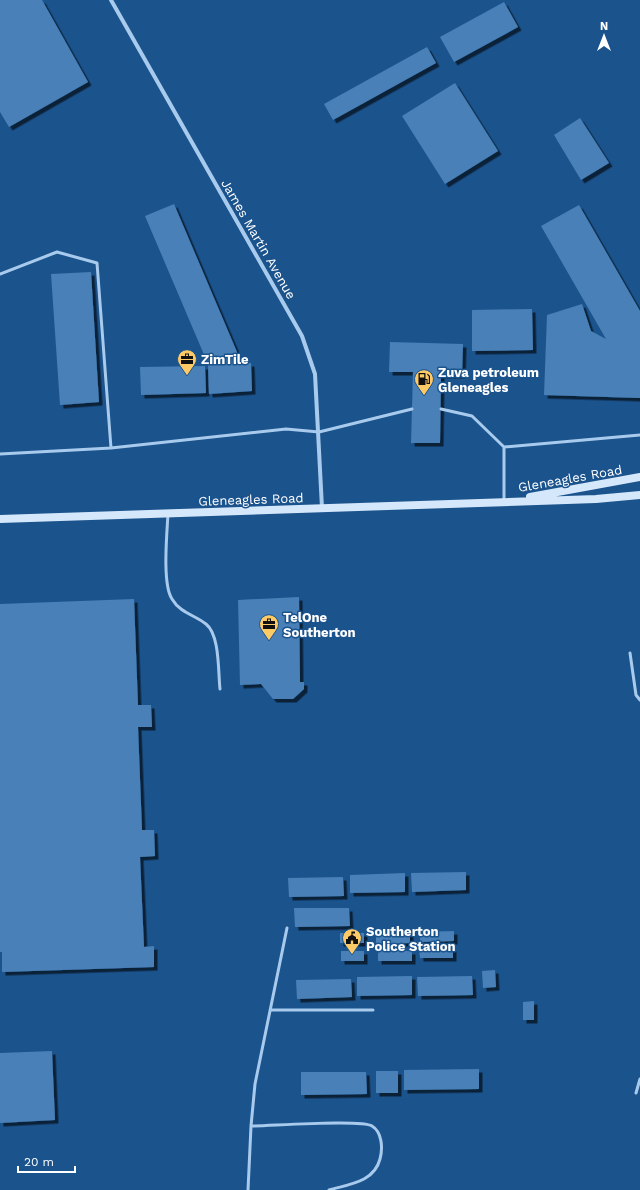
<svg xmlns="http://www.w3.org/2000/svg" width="640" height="1190" font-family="'Work Sans',sans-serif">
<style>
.building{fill:#4880b7;filter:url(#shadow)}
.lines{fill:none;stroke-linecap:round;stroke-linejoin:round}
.lane{stroke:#a8cbed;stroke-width:3}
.street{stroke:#a8cbed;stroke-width:4}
.secondary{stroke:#d5e7fa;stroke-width:8}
.labels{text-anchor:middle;stroke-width:3;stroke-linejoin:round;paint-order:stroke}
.street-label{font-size:13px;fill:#fff;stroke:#1b538d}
.poi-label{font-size:13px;font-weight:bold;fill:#fff;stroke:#1b538d;text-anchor:start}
</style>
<defs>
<filter id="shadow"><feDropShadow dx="3.5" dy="3.5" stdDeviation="0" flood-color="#0009"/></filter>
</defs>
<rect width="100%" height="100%" fill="#1b538d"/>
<path class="building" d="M0 0H42L88 82 9 127 0 112Z
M504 2 518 27 454 62 440 37Z
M427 47 436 63 333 120 324 104Z
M455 83 498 151 445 184 402 116Z
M580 118 609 163 581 180 554 135Z
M174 204 237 352V364L251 363 252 391 209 394 208 365 221 360 208 364 145 216Z
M579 205 640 311V398L544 395 547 315 582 304 591 331 606 339 541 226Z
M91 272 99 402 60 405 51 274Z
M532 309 533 350 472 351V310Z
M390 342 463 344 462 375H441L440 443H411L413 372H389Z
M205 366 206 393 141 395 140 367Z
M299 597 300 682H304V689L293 699H273L261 684 240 685 238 600Z
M134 599 138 705H151L152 727H138L142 830H154L155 856 140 857 144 947 154 946V967L2 972V952H0V604Z
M466 872V890L412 892 411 873Z
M405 873V892L350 893V875Z
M343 877 344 896 289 897 288 878Z
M294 908H349L350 926 295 927Z
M454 931V941L420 942V932Z
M340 933H364V943H340Z
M410 933V943L376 944V934Z
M419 948H453V958H420Z
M341 951H364V961H341Z
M378 951H412V961H378Z
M495 970 496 987 483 988 482 971Z
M412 976V995L357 996V977Z
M472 976 473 995 418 996 417 977Z
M351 979 352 997 297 999 296 980Z
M534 1001V1020H523V1002Z
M52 1051 55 1120 0 1123V1053Z
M479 1069V1089L404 1090V1070Z
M376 1071H398V1093H376Z
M301 1072H366L367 1094 301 1095Z"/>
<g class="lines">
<path class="lane" d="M0 274 57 252 97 263 111 448
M441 409 472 416 504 447V501
M504 447 640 435
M0 454 111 448 286 429 319 432 412 409
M168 514C167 533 162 584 172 599 180 613 195 615 206 624 220 635 218 672 220 689
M630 653 636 695 640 700
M271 1010H373
M636 1093 640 1079
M251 1126C269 1126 362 1119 372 1126 382 1132 383 1148 380 1159 374 1182 350 1184 329 1190
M248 1190 251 1126 255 1084 287 928"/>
<path class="street" d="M111 0 302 336 315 374 322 508"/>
<path class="secondary" d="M530 497 640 477
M0 519 596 499 640 495"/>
</g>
<defs>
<g id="office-pin" transform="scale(1)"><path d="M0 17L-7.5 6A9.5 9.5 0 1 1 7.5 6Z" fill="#feca65" stroke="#1b538d"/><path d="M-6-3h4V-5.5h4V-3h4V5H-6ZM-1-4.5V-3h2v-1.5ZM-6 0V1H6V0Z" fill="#111"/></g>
<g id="fuel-pin" transform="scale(1)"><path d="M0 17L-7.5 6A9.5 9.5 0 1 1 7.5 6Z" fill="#feca65" stroke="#1b538d"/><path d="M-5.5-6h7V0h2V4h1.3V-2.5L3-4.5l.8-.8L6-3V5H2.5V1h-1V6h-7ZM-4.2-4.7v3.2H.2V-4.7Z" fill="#111"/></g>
<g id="civic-pin" transform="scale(1)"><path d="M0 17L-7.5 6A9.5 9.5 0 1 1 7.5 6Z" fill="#feca65" stroke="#1b538d"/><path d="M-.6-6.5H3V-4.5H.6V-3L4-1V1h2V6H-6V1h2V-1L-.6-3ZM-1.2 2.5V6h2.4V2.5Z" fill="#111"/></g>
</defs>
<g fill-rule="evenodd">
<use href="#office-pin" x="187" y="359"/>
<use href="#fuel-pin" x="424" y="379"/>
<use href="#office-pin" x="269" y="624"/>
<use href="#civic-pin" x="352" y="938"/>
</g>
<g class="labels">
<g class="street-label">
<text transform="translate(259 239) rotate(60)" y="5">James Martin Avenue</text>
<text transform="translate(570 478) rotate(-10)" y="5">Gleneagles Road</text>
<text transform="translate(251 499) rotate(-2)" y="5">Gleneagles Road</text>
</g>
<g class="poi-label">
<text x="201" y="364">ZimTile</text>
<text x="438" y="377">Zuva petroleum<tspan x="438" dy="15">Gleneagles</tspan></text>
<text x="283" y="622">TelOne<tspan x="283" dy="15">Southerton</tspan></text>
<text x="366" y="936">Southerton<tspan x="366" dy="15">Police Station</tspan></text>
</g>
</g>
<g transform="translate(604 36)" stroke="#1b538d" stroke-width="3" paint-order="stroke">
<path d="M0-3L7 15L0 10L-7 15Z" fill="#ffffff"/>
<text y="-6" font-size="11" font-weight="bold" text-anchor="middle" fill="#ffffff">N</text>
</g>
<path d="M18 1166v6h57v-6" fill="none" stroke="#ffffff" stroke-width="2"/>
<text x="24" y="1166" font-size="12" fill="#ffffff" stroke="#1b538d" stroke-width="3" paint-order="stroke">20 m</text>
</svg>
